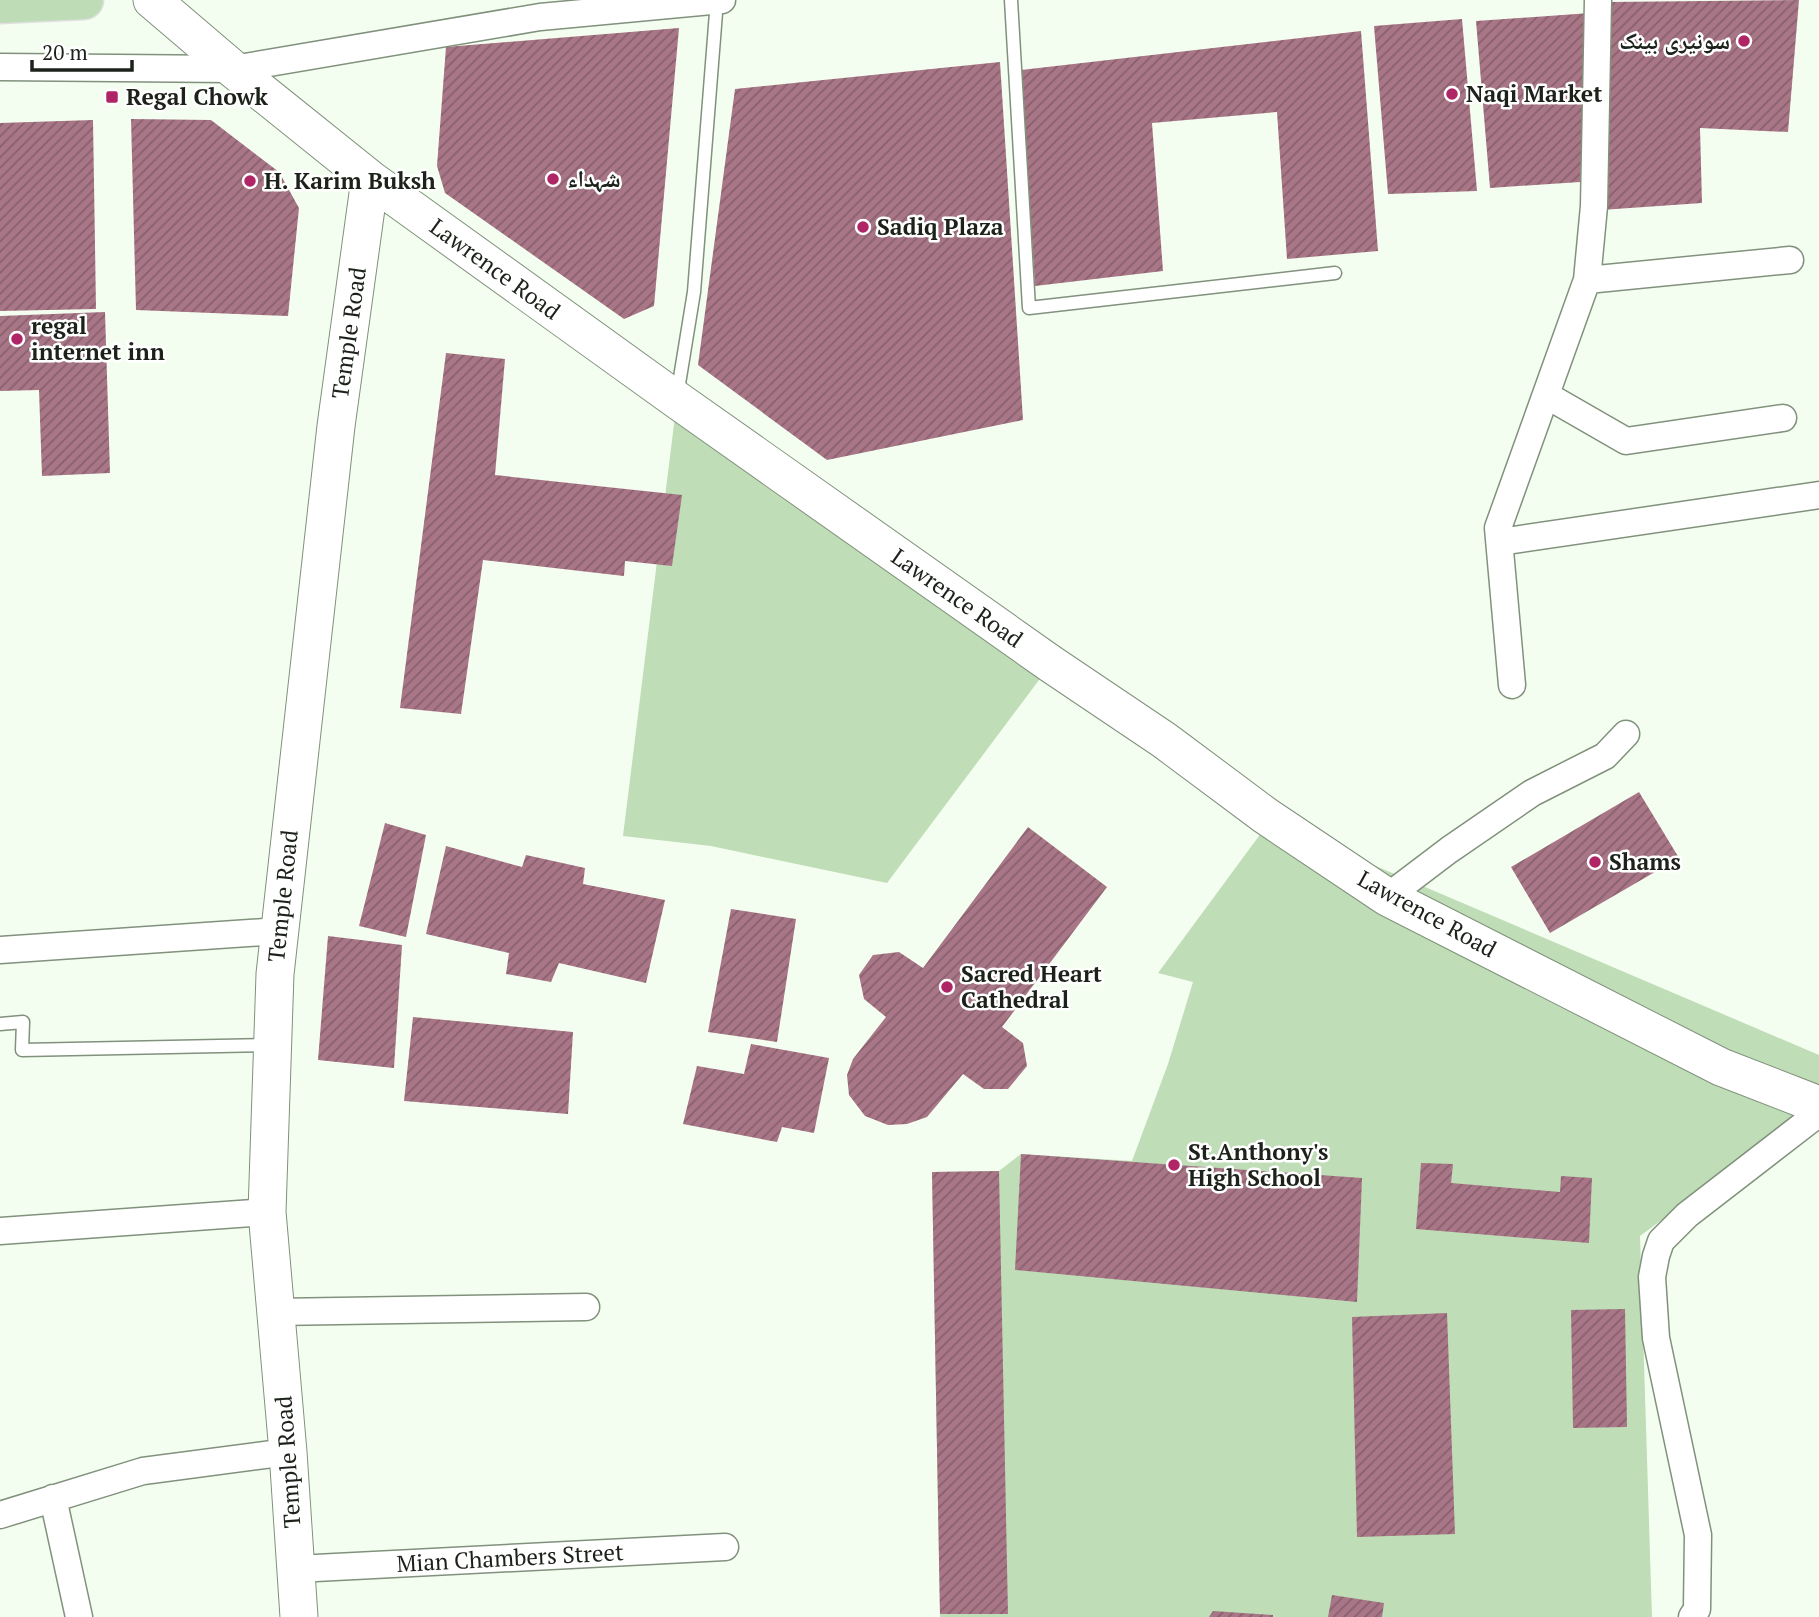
<svg xmlns="http://www.w3.org/2000/svg" width="1819" height="1617" font-family="'PT Serif','Noto Naskh Arabic',serif">
<style>
.green{fill:#bfddb6}
.building{fill:url(#building-hatch)}
.lines{fill:none;stroke-linecap:round;stroke-linejoin:round}
.lane-casing{stroke:#80917c;stroke-width:15}
.street-casing{stroke:#80917c;stroke-width:29}
.secondary-casing{stroke:#80917c;stroke-width:39}
.primary-casing{stroke:#dfe0df;stroke-width:41}
.lane{stroke:#fff;stroke-width:12}
.street{stroke:#fff;stroke-width:26}
.secondary{stroke:#fff;stroke-width:37}
.primary{stroke:#bedcb5;stroke-width:38}
.poi-dot{fill:#b02565;stroke:#fff;stroke-width:2.5}
.labels{text-anchor:middle;stroke-width:5;stroke-linejoin:round;paint-order:stroke}
.poi-label{font-size:23px;font-weight:bold;fill:#1c221a;stroke:#fff;text-anchor:start}
.street-label{font-size:23px;fill:#1c221a;stroke:#fff}
</style>
<defs>
<pattern id="building-hatch" width="6" height="6" patternUnits="userSpaceOnUse" patternTransform="scale(1.75)"><rect width="6" height="6" fill="#a87686"/><path d="M-1 1l2-2M0 6l6-6M5 7l2-2" fill="none" stroke="#88606d"/></pattern>
</defs>
<rect width="100%" height="100%" fill="#f4fef0"/>
<path class="green" d="M677 400 1051 664 887 883 711 846 623 836Z
M1270 821 1819 1055V1104L1640 1236 1652 1617H940L932 1172 999 1171 1021 1154 1132 1161 1168 1064 1193 982 1158 973Z"/>
<path class="building" d="M1799 0 1788 132 1700 128 1702 203 1601 210 1609 2Z
M1590 13 1580 182 1490 188 1476 21Z
M1462 19 1477 191 1388 194 1374 26Z
M679 28 654 306 624 319 445 193 437 166 446 47Z
M1361 31 1378 251 1287 259 1277 112 1152 123 1163 271 1035 286 1021 70Z
M1000 62 1023 420 827 460 698 365 735 89Z
M131 119 211 120 279 172 299 208 288 316 136 310Z
M93 120 96 309 0 311V123Z
M105 312 110 473 42 476 39 390 0 391V316Z
M446 353 505 359 495 475 682 495 672 566 625 561 624 576 483 560 461 714 400 708Z
M1639 792 1679 858 1550 933 1511 867Z
M385 823 426 835 406 937 359 926Z
M1028 827 1107 887 1002 1027 1023 1043 1027 1066 1008 1089H984L963 1074 927 1117 907 1124 888 1125 865 1116 849 1095 847 1075 853 1059 886 1017 864 999 859 975 873 955 899 952 923 968Z
M446 846 522 867 526 855 585 868 583 884 665 900 646 983 559 963 551 982 506 974 509 953 426 934Z
M731 909 796 919 777 1042 708 1032Z
M328 936 402 945 394 1068 318 1060Z
M413 1017 573 1032 568 1114 404 1101Z
M751 1044 829 1058 814 1133 782 1127 777 1142 683 1124 697 1066 744 1074Z
M1021 1154 1362 1178 1357 1302 1015 1270Z
M1421 1163 1453 1164 1451 1183 1560 1192 1561 1176 1592 1178 1589 1243 1416 1229Z
M999 1171 1008 1614H940L932 1172Z
M1625 1309 1627 1427 1573 1428 1571 1310Z
M1447 1313 1455 1534 1357 1537 1352 1317Z
M1332 1595 1384 1603 1382 1617H1328Z
M1213 1611 1273 1615V1617H1209Z"/>
<g class="lines">
<g class="lane-casing">
<path id="lane" d="M1011 0 1029 308 1335 273
M677 396 694 292 717 0
M0 1024 23 1022 22 1050 268 1045"/>
</g>
<g class="street-casing">
<path id="street" d="M0 67 233 69 540 17 722 0
M1587 280 1790 260
M1546 395 1626 441 1783 418
M1500 542 1819 495
M1512 685 1498 528 1587 280 1594 206 1598 0
M1387 897 1449 850 1532 793 1605 756 1626 734
M0 950 279 931
M0 1231 267 1212
M276 1312 586 1307
M53 1498 79 1617
M0 1515 143 1471 288 1452
M296 1569 725 1547
M1692 1617 1697 1609 1698 1535 1656 1338 1652 1277 1656 1256 1661 1241 1687 1215 1819 1113"/>
</g>
<g class="secondary-casing">
<path id="secondary" d="M152 0 233 69 370 179 677 400 1051 664 1164 740 1266 816 1387 897 1721 1067 1819 1105
M299 1617 288 1452 267 1212 275 974 336 426 370 179"/>
</g>
<g class="primary-casing">
<path id="primary" d="M0 4 84 0"/>
</g>
<use href="#lane" class="lane"/>
<use href="#street" class="street"/>
<use href="#secondary" class="secondary"/>
<use href="#primary" class="primary"/>
</g>
<g class="poi-dot">
<circle cx="1744" cy="41" r="7"/>
<circle cx="1452" cy="94" r="7"/>
<rect x="105" y="90" width="14" height="14" rx="3.5"/>
<circle cx="553" cy="179" r="7"/>
<circle cx="250" cy="181" r="7"/>
<circle cx="863" cy="227" r="7"/>
<circle cx="17" cy="339" r="7"/>
<circle cx="1595" cy="862" r="7"/>
<circle cx="947" cy="987" r="7"/>
<circle cx="1174" cy="1165" r="7"/>
</g>
<g class="labels">
<g class="poi-label">
<text x="1730" y="49" text-anchor="end">سونیری بینک</text>
<text x="1466" y="102">Naqi Market</text>
<text x="126" y="105">Regal Chowk</text>
<text x="567" y="187">شہداء</text>
<text x="264" y="189">H. Karim Buksh</text>
<text x="877" y="235">Sadiq Plaza</text>
<text x="31" y="334">regal<tspan x="31" dy="26">internet inn</tspan></text>
<text x="1609" y="870">Shams</text>
<text x="961" y="982">Sacred Heart<tspan x="961" dy="26">Cathedral</tspan></text>
<text x="1188" y="1160">St.Anthony's<tspan x="1188" dy="26">High School</tspan></text>
</g>
<g class="street-label">
<text transform="translate(495 269) rotate(36)" y="8">Lawrence Road</text>
<text transform="translate(349 333) rotate(-82)" y="8">Temple Road</text>
<text transform="translate(957 598) rotate(35)" y="8">Lawrence Road</text>
<text transform="translate(283 896) rotate(-84)" y="8">Temple Road</text>
<text transform="translate(1427 914) rotate(29)" y="8">Lawrence Road</text>
<text transform="translate(288 1462) rotate(-94)" y="8">Temple Road</text>
<text transform="translate(510 1558) rotate(-3)" y="8">Mian Chambers Street</text>
</g>
</g>
<path d="M32 60v10h100v-10" fill="none" stroke="#1c221a" stroke-width="3.5"/>
<text x="42" y="60" font-size="21" fill="#1c221a" stroke="#ffffff" stroke-width="5" paint-order="stroke">20 m</text>
</svg>
